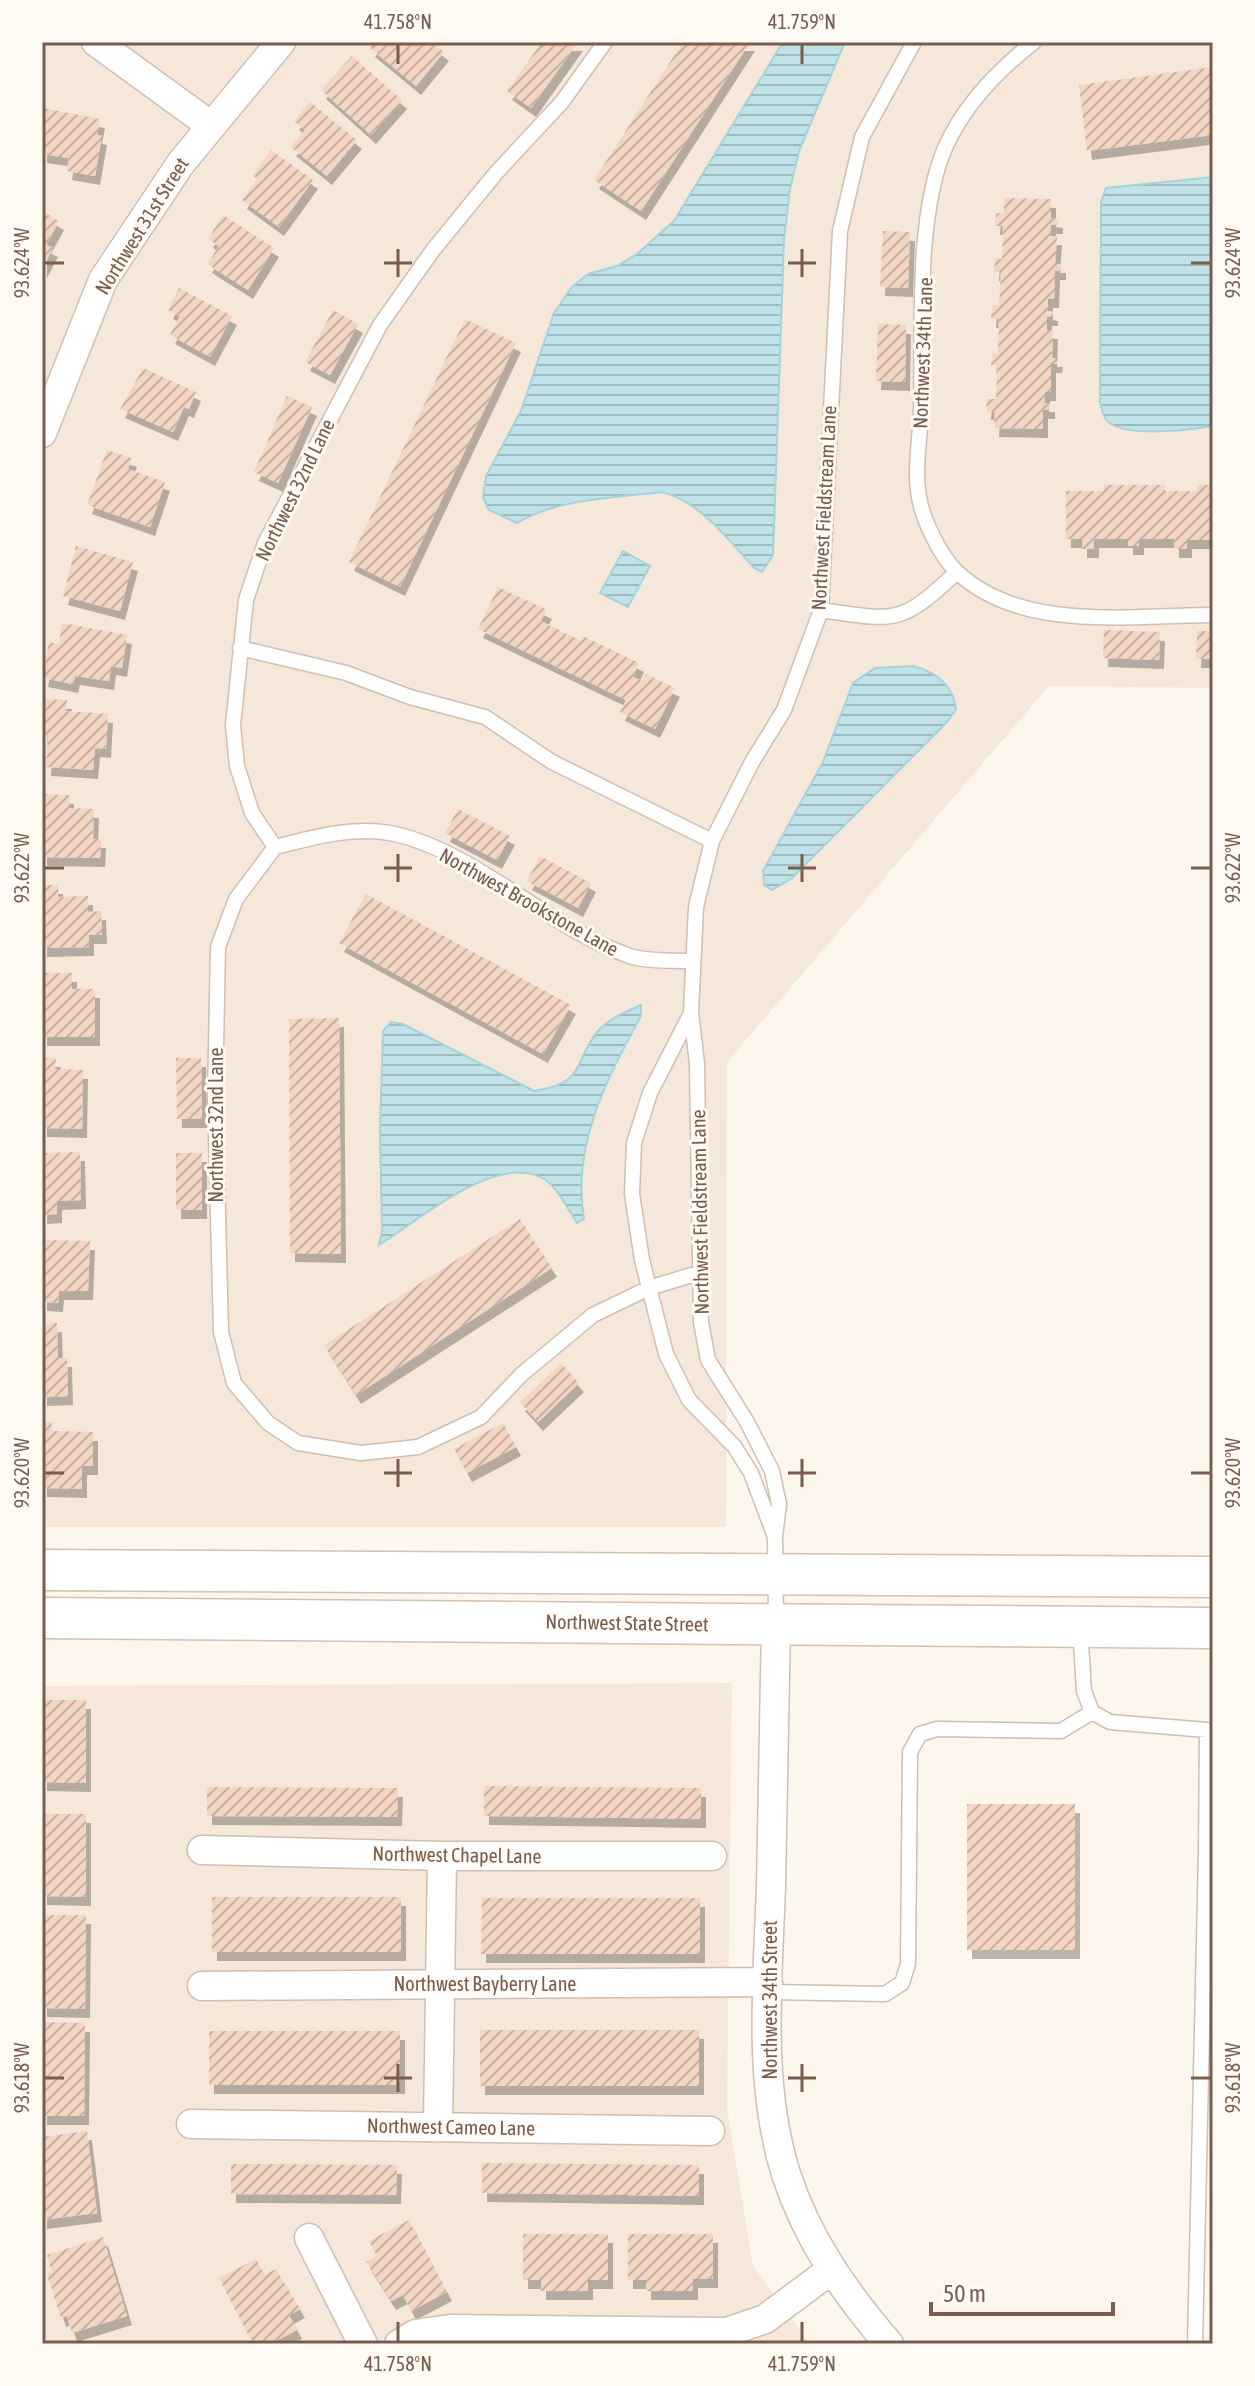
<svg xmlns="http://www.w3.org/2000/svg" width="1255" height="2386" font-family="'Asap Condensed',sans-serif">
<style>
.residential{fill:#f5e8da}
.water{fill:url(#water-rules);stroke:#a5d3da;stroke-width:2}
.building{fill:url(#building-hatch);filter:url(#shadow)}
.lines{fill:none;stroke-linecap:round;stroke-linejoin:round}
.service-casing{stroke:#d1beb0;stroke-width:17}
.minor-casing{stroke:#d1beb0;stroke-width:31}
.secondary-casing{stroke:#d6c0b0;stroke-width:43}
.service{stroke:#fff;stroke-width:14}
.minor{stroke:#fff;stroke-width:28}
.secondary{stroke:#fff;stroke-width:40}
.ticks{fill:none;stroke:#7a5c4d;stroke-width:3}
.labels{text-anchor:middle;stroke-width:6;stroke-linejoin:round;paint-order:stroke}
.street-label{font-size:20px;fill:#7a5c4d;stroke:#fffaf3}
.neatline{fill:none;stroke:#7a5c4d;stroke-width:3}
.ticks-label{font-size:20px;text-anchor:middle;fill:#7a5c4d}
</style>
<defs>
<pattern id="water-rules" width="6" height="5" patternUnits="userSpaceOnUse" patternTransform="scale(2)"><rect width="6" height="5" fill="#bfe3e8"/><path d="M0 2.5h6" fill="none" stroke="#a0bbbe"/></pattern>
<pattern id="building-hatch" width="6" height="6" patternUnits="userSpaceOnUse" patternTransform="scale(2)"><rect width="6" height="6" fill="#f3d5c3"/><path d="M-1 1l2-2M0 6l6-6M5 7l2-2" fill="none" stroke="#cab0a1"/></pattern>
<filter id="shadow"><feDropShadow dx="5" dy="9" stdDeviation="0" flood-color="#0004"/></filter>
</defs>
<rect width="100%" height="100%" fill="#fdf6ec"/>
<path class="residential" d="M42 42H1213V688L1049 686 727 1062 726 1527H42Z
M732 1683 727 2108 753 2266 810 2344H42V1686Z"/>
<path class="water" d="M783 42H845L799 151 790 189 784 240 773 555 762 572 754 568C730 541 698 500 662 492 616 498 558 498 517 523L489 510 483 497 486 476 521 411 554 313 572 287 588 274 617 266 637 254 674 221Z
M1213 177V426C1188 430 1133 437 1111 424 1103 419 1102 410 1100 402L1101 202 1106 188Z
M623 551 650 566 628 607 600 593Z
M913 666C936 672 953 685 956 709L948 721 792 878 772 890 764 885 763 871 823 762 853 683 875 668Z
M641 1005V1016C607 1079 571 1145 584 1219L577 1223C568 1209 558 1188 544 1179 497 1151 418 1221 379 1245L382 1231 380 1131 383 1031 391 1022 403 1024 534 1091C587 1083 572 1063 598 1031 607 1020 629 1010 641 1005Z"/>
<path class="building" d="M375 42H431L444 52 416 86 370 48Z
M542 42H578L531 108 507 91Z
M683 42H750L641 211 594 180Z
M352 56 402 100 371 135 321 90Z
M1213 67V135L1087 151 1079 85Z
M310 102 357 140 327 176 291 147 305 130 294 121Z
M42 108 100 119 97 135 102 136 95 176 67 171 69 158 42 154Z
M271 150 313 180 279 227 242 200 257 179 253 175Z
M1004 198 1051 199V218L1058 219V225H1051L1050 236H1057L1055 264H1061V271H1055L1054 299H1048V311L1053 312V317H1047V330H1053L1052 358H1058L1057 364H1051V392H1045L1044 403H1050V410H1043V429L994 428 995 412 986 411 987 399H996L997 365H991L992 353H998L999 319H991L992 305H999L1001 272H994L995 258 1002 259 1003 226H995L996 213 1004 214Z
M42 211 59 221 46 245 53 248 42 269Z
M223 215 274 248 248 290 207 264 219 246 208 239Z
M883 231 910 232 908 288 880 287Z
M179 288 232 316 210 357 170 335 180 316 168 310Z
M333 310 358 324 330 375 305 362Z
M465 319 516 343 400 587 349 562Z
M878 324 906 325 905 382 876 381Z
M143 368 196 392 189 409 184 407 173 432 120 409Z
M287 396 312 407 278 483 254 472Z
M107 450 132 458 128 469 165 482 150 527 87 505Z
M1104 485H1165V491H1197V485H1213V540H1187V549H1174V539H1139V546H1128V539H1094V549H1082V539H1066V491H1104Z
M76 546 133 562 120 611 63 596Z
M498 587 547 610 541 621 581 641 583 636 639 663 633 677 642 681 646 674 675 688 655 729 620 712 626 700 478 629Z
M62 623 127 635 122 668 111 666 109 681 75 676 73 684 43 678 49 642 59 644Z
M1104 630 1160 632 1159 660 1103 658Z
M1197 631H1213V659H1196Z
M42 699 67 700 66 711 108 714 106 749 95 748 93 770 46 767 48 735H42Z
M42 794 69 795V808L94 809 93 839H101L100 858 42 857Z
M458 809 510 836 497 860 445 833Z
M540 856 591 883 578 908 527 881Z
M42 885H58V897L88 896V912L101 911 102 935H89V947L42 948Z
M366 894 571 1005 543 1054 339 943Z
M42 973H72V989H95V1037H42Z
M339 1018 341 1254 290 1253 289 1019Z
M42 1058H56L55 1069 83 1070 82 1129 42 1128Z
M176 1058H201L202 1119H177Z
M80 1152 81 1200 57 1201V1214L42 1215 44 1153Z
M176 1153H202V1210H176Z
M520 1219 552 1268 356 1395 324 1345Z
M42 1240 90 1241 88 1291H59L58 1303 42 1302Z
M57 1323 58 1358H67L68 1396 42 1397V1324Z
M561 1363 579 1383 538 1422 520 1402Z
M42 1422H52L51 1431 93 1432V1466H82V1489L42 1488Z
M503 1423 516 1447 467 1473 454 1449Z
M42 1700H86V1783L42 1782Z
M484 1786 701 1788V1819L484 1816Z
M207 1787 398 1788 397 1817 207 1816Z
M967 1804H1075V1950H967Z
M42 1814H86V1897L42 1896Z
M212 1897H401V1952H212Z
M482 1898H700V1954H481Z
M42 1915H86L85 2009 42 2008Z
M42 2022 85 2023 84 2116H42Z
M480 2030H699V2086H480Z
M209 2031H400V2085H209Z
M87 2131 97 2213 42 2220V2137Z
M482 2163 699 2165V2196L482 2193Z
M231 2164 397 2165 396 2195 231 2194Z
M409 2220 447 2292 411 2311 403 2295 391 2301 366 2262 377 2256 369 2241Z
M523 2234H608V2280H588V2291H541V2280H523Z
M628 2234H713V2279H693V2291H646V2280H628Z
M103 2237 127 2316 72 2333 67 2316 61 2318 47 2274 52 2272 47 2255Z
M256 2259 264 2275 276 2269 300 2309 289 2315 297 2330 270 2344H253L219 2278Z"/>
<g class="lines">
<g class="service-casing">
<path id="service" d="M605 42 562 102 496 173 433 250 380 325 265 543 246 600 233 725 237 766 252 813 275 847 236 899 218 947 215 1097 221 1332 234 1383 268 1423 298 1443 361 1453 418 1447 481 1417 522 1374 593 1315 649 1288 698 1273
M1034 42C998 70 964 105 945 148 915 217 923 336 921 412 920 438 914 471 919 497 923 520 940 556 957 572 1022 633 1132 615 1213 615
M821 610C897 621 900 625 957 572
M240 648 346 673 410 697 485 717 552 762 712 841
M275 847C312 838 351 826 390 833 473 849 551 930 630 956 648 962 672 960 691 961
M691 1013 650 1093 634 1143 632 1194 642 1260 666 1354 689 1400 734 1446 751 1473 775 1537
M776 1620 775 1537 779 1504 772 1471 747 1422 708 1360 701 1322 697 1064 691 1012 696 907 712 841 752 762 784 710 821 610 840 231 862 137 914 42
M1080 1627 1084 1691 1092 1712 1110 1722 1207 1730 1206 1851
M768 1992 885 1994 902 1983 908 1964 910 1752 920 1734 937 1729 1061 1731 1092 1712
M1195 2344 1206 1851H1213"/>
</g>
<g class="minor-casing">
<path id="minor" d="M96 42 210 125
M42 433 103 280 181 163 281 42
M776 1624C774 1711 773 1798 771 1885 768 1980 757 2082 786 2174 807 2239 845 2293 889 2344
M202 1850 442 1856H712
M202 1986 768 1982
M191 2124 710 2131
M438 2126 442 1856
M309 2238 363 2344
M399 2344 415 2334 450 2329 727 2332 765 2319 831 2270"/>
</g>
<g class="secondary-casing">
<path id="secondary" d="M42 1570 1213 1577
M42 1618 1213 1628"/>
</g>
<use href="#service" class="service"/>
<use href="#minor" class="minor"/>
<use href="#secondary" class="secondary"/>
</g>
<path class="ticks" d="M398 44V64M802 44V64M398 249V277M802 249V277M44 263H64M384 263H412M788 263H816M1191 263H1211M398 854V882M802 854V882M44 868H64M384 868H412M788 868H816M1191 868H1211M398 1459V1487M802 1459V1487M44 1473H64M384 1473H412M788 1473H816M1191 1473H1211M398 2064V2092M802 2064V2092M44 2078H64M384 2078H412M788 2078H816M1191 2078H1211M398 2322V2342M802 2322V2342"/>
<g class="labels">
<g class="street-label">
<text transform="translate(142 226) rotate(-58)" y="7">Northwest 31st Street</text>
<text transform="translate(923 353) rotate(-88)" y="7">Northwest 34th Lane</text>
<text transform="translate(295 490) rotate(-64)" y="7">Northwest 32nd Lane</text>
<text transform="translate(824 508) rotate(-87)" y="7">Northwest Fieldstream Lane</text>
<text transform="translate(529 902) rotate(29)" y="7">Northwest Brookstone Lane</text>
<text transform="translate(216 1125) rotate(-90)" y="7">Northwest 32nd Lane</text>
<text transform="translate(700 1212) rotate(-91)" y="7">Northwest Fieldstream Lane</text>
<text transform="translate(627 1623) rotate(1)" y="7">Northwest State Street</text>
<text transform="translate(457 1855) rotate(1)" y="7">Northwest Chapel Lane</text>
<text x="485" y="1991">Northwest Bayberry Lane</text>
<text transform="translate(770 2000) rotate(-90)" y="7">Northwest 34th Street</text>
<text transform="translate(451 2127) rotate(1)" y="7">Northwest Cameo Lane</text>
</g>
</g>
<rect width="1255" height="2386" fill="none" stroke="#fffaf3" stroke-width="88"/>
<path d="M931 2302v12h182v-12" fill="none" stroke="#7a5c4d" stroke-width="4"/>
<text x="943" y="2302" font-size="24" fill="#7a5c4d" stroke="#fffaf3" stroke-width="6" paint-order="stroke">50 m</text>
<rect x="44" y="44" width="1167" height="2298" class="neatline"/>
<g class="ticks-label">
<text x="398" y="29">41.758°N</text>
<text x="802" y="29">41.759°N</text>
<text transform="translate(1233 263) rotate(-90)" y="7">93.624°W</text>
<text transform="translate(22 263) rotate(-90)" y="7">93.624°W</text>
<text transform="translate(22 868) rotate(-90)" y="7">93.622°W</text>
<text transform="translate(1233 868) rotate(-90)" y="7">93.622°W</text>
<text transform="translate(1233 1473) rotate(-90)" y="7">93.620°W</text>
<text transform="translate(22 1473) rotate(-90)" y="7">93.620°W</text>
<text transform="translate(22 2078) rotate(-90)" y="7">93.618°W</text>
<text transform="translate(1233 2078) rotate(-90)" y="7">93.618°W</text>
<text x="398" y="2371">41.758°N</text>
<text x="802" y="2371">41.759°N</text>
</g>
</svg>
